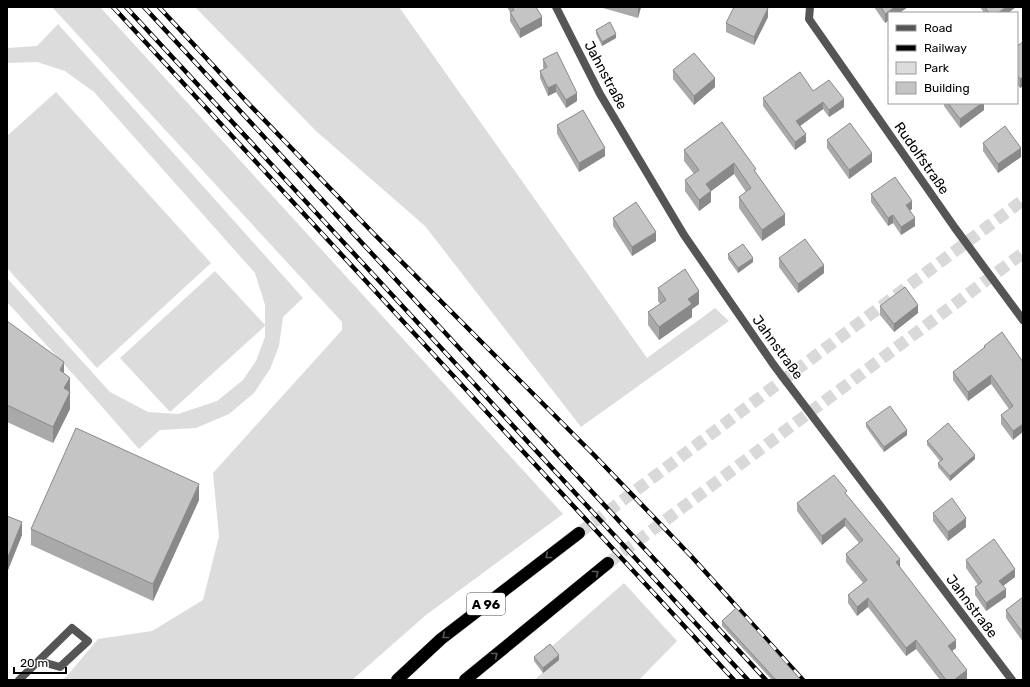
<svg xmlns="http://www.w3.org/2000/svg" width="1030" height="687" font-family="Rubik,sans-serif">
<style>
.green{fill:#dcdcdc}
.lines{fill:none;stroke-linecap:round;stroke-linejoin:round}
.highway-tunnel{stroke:#d9d9d9;stroke-width:12;stroke-dasharray:12 6;stroke-linecap:butt}
.highway-casing{stroke:#dbdbdb;stroke-width:13}
.street{stroke:#555;stroke-width:8}
.highway{stroke:#000;stroke-width:12}
.rail-casing{stroke:#000;stroke-width:4.5}
.rail{stroke:#fff;stroke-width:3;stroke-dasharray:9;stroke-linecap:butt}
.wall{fill:#a9a9a9}
.shaded-wall{fill:#898989}
.building{fill:#c4c4c4;stroke:#898989}
.oneway{stroke:#595959}
.labels{text-anchor:middle;stroke-width:3;stroke-linejoin:round;paint-order:stroke}
.shield{fill:#fff;stroke:#4c4c4c;stroke-width:1}
.shield-label{font-size:13px;font-weight:bold;fill:#000}
.street-label{font-size:14px;fill:#000;stroke:#fff}
</style>
<rect width="100%" height="100%" fill="#fff"/>
<path class="green" d="M52 7H100L563 514 426 615 352 680H60L66 677 98 639 152 631 203 600 219 536 213 473 342 330V322Z
M195 7H399L647 358 715 308 729 321 581 427 425 226 316 131Z
M58 24 303 298 283 317 279 346 270 369 254 393 229 414 196 428 160 430 139 449 82 384 7 302V278L110 392 148 412 178 414 217 401 243 380 256 361 265 337V326L170 412 120 358 215 271 265 325V305L255 273 94 92 65 71 37 62 7 63V48L37 46Z
M56 92 211 263 97 368 7 268V136Z
M624 583 677 641 639 680H534L559 659 550 648Z"/>
<g class="lines">
<path class="highway-tunnel" d="M579 533 1023 200
M608 563 1023 253"/>
<g class="highway-casing">
<path id="highway" d="M397 680 441 639 579 533
M465 680 608 563"/>
</g>
<path class="street" d="M556 7 600 94 684 235 773 364 1012 680
M810 7 809 19 955 228 1023 320
M19 680 72 628 88 641 60 667 39 661"/>
<use href="#highway" class="highway"/>
<g class="rail-casing">
<path id="rail" d="M113 7 734 680
M126 7 748 680
M144 7 766 680
M159 7 246 101 374 234 594 455 691 556 803 680"/>
</g>
<use href="#rail" class="rail"/>
</g>
<path class="wall" d="M507 7H536L542 26 520 38 510 21V12Z
M603 7H641L638 18 603 8Z
M874 7H908L899 13H889V20L885 23Z
M980 7H1016L1008 13H984Z
M768 17 754 45 726 32V23Z
M596 30 616 38 602 46 596 34Z
M1023 42V86L1020 88 1017 84V46Z
M543 59 577 101 566 108 556 92 548 96 540 78V71L544 69 543 67Z
M673 70 715 87 694 105 673 79Z
M813 91 844 107 829 117 823 109 800 126 806 142 795 150 763 106V98Z
M944 103H984V110L960 128 944 106Z
M722 122 756 173 785 225 762 241 739 208V197L746 192 734 174 711 191V202L699 211 685 191V180L694 174 684 161V150Z
M557 125 605 156 579 172 557 134Z
M827 140 872 162 849 179 827 148Z
M983 143 1021 157 998 173 983 151Z
M871 194 912 209 909 211 915 226 901 235 893 223 888 226 871 202Z
M613 218 656 241 632 256 613 226Z
M728 254 753 262 738 273 728 259Z
M779 258 824 273 798 293 779 267Z
M658 288 699 304 692 309V317L659 340 648 325V312L660 304 658 301Z
M880 306 918 313 894 332 880 315Z
M7 321 64 373 70 378V409L53 443 7 422Z
M984 346 1023 362 1013 440 1001 424V415L1009 409 991 384 968 401 953 380V372L984 348Z
M866 423 907 435 884 452 866 427Z
M927 441 975 459 950 481 938 467V463L940 461 927 445Z
M847 495 900 567 956 648 952 651 967 679 965 680H940L916 649 906 656 868 607 857 616 848 603V595L863 583 846 562V554L859 543 845 526 822 545 797 511V503Z
M199 500 153 601 31 545V529Z
M933 513 966 527 948 541 933 521Z
M7 516 22 535 8 570H7Z
M966 560 1015 577 1003 586 1006 597 986 611 975 595V587L978 585 966 568Z
M1023 597V642L1006 618V610Z
M722 621 801 680H772L722 626Z
M534 657 559 660 543 673 534 661Z"/>
<path class="shaded-wall" d="M638 7H641L638 18Z
M895 7H908L899 13H889V20L885 23V14Z
M1006 7H1016L1008 13H998Z
M768 8V17L754 45V37Z
M542 17V26L520 38V29Z
M616 34V38L602 46V42Z
M1023 77V86L1020 88V79Z
M715 78V87L694 105V96Z
M556 84V92L548 96V88Z
M577 93V101L566 108V100Z
M844 99V107L829 117V110Z
M823 102V109L796 129V121Z
M982 103H984V110L960 128V119Z
M806 134V142L795 150V142Z
M605 148V156L579 172V163Z
M1021 148V157L998 173V164Z
M872 153V162L849 179V170Z
M734 163V174L706 195V184Z
M711 191V202L699 211V200Z
M912 201V209L906 213V205Z
M785 214V225L762 241V230Z
M893 215V223L888 226V218Z
M915 218V226L901 235V227Z
M656 232V241L632 256V247Z
M753 258V262L738 273V268Z
M824 265V273L798 293V284Z
M699 291V304L692 309V317L659 340V327L688 299Z
M918 305V313L894 332V324Z
M64 362V379L60 370Z
M991 375V384L968 401V392Z
M70 378V409L53 443V427L64 388Z
M1023 424V432L1013 440V431Z
M907 430V435L884 452V447Z
M975 455V459L950 481V476Z
M199 484V500L153 601V584Z
M845 518V526L822 545V536Z
M966 518V527L948 541V532Z
M22 522V535L8 570V557Z
M900 559V568L896 562Z
M1015 569V577L999 589V581Z
M1006 589V597L986 611V603Z
M868 598V607L857 616V607Z
M916 640V649L906 656V648Z
M956 640V648L948 654V646Z
M559 655V660L543 673V668Z
M967 670V679L965 680H954Z"/>
<path class="building" d="M512 7H536L542 17 520 29 510 12 514 10Z
M734 7H766L768 8 754 37 726 23Z
M881 7H895L885 14Z
M985 7H1006L998 13H989Z
M610 22 616 34 602 42 596 30Z
M1023 42V77L1020 79 1017 75V46Z
M557 52 577 93 566 100 556 84 548 88 540 71 547 67 543 59Z
M694 53 715 78 694 96 673 70Z
M800 72 813 91 829 80 844 99 829 110 823 102 796 121 806 134 795 142 763 98Z
M948 103H982L960 119Z
M583 110 605 148 579 163 557 125Z
M722 122 756 169 754 170 785 214 762 230 739 197 751 188 734 163 706 184 711 191 699 200 685 180 699 170 684 150Z
M850 123 872 153 849 170 827 140Z
M1005 126 1021 148 998 164 983 143Z
M895 177 912 201 906 205 915 218 901 227 893 215 888 218 871 194Z
M636 202 656 232 632 247 613 218Z
M805 239 824 265 798 284 779 258Z
M743 244 753 258 738 268 728 254Z
M685 269 699 291 688 299 692 304 659 327 648 312 666 300 658 288Z
M905 287 918 305 894 324 880 306Z
M7 321 64 362 60 370 70 378 64 388 70 392 53 427 7 405Z
M1002 332 1023 362V424L1013 431 1001 415 1013 406 991 375 968 392 953 372 985 347 984 346Z
M890 406 907 430 884 447 866 423Z
M948 423 975 455 950 476 938 463 943 459 927 441Z
M76 428 199 484 153 584 31 529Z
M834 475 847 491 845 493 900 559 896 562 956 640 948 646 967 670 954 680H946L916 640 906 648 868 598 857 607 848 595 867 580 846 554 863 540 845 518 822 536 797 503Z
M952 498 966 518 948 532 933 513Z
M7 516 22 522 8 557H7Z
M994 539 1015 569 999 581 1006 589 986 603 975 587 982 582 966 560Z
M1023 597V633L1006 610Z
M736 608 801 680H776L722 621Z
M550 644 559 655 543 668 534 657Z"/>
<defs><path id="oneway-chevron" d="M-2-3.5L2.5 0L-2 3.5" fill="none" stroke-width="1.6" stroke-linecap="round" stroke-linejoin="round"/></defs>
<g class="oneway">
<use href="#oneway-chevron" transform="translate(548 556) rotate(142)"/>
<use href="#oneway-chevron" transform="translate(596 573) rotate(-39)"/>
<use href="#oneway-chevron" transform="translate(445 636) rotate(142)"/>
<use href="#oneway-chevron" transform="translate(495 655) rotate(-39)"/>
</g>
<g class="labels">
<rect class="shield" x="467" y="593" width="38" height="22" rx="3"/>
<g class="shield-label">
<text x="486" y="609">A 96</text>
</g>
<g class="street-label">
<text transform="translate(606 75) rotate(62)" y="5">Jahnstraße</text>
<text transform="translate(922 158) rotate(55)" y="5">Rudolfstraße</text>
<text transform="translate(778 347) rotate(54)" y="5">Jahnstraße</text>
<text transform="translate(972 606) rotate(53)" y="5">Jahnstraße</text>
</g>
</g>
<rect width="1030" height="687" fill="none" stroke="#000000" stroke-width="16"/>
<rect x="888" y="12" width="130" height="92" fill="#ffffff" stroke="#999999"/>
<rect x="896" y="25" width="20" height="6" fill="#555555" stroke="#999999"/>
<text x="924" y="32" font-size="12" fill="#000000">Road</text>
<rect x="896" y="45" width="20" height="6" fill="#000000" stroke="#999999"/>
<text x="924" y="52" font-size="12" fill="#000000">Railway</text>
<rect x="896" y="62" width="20" height="12" fill="#dcdcdc" stroke="#999999"/>
<text x="924" y="72" font-size="12" fill="#000000">Park</text>
<rect x="896" y="82" width="20" height="12" fill="#c4c4c4" stroke="#999999"/>
<text x="924" y="92" font-size="12" fill="#000000">Building</text>
<path d="M14 667v6h52v-6" fill="none" stroke="#000000" stroke-width="2"/>
<text x="20" y="667" font-size="12" fill="#000000" stroke="#ffffff" stroke-width="3" paint-order="stroke">20 m</text>
</svg>
